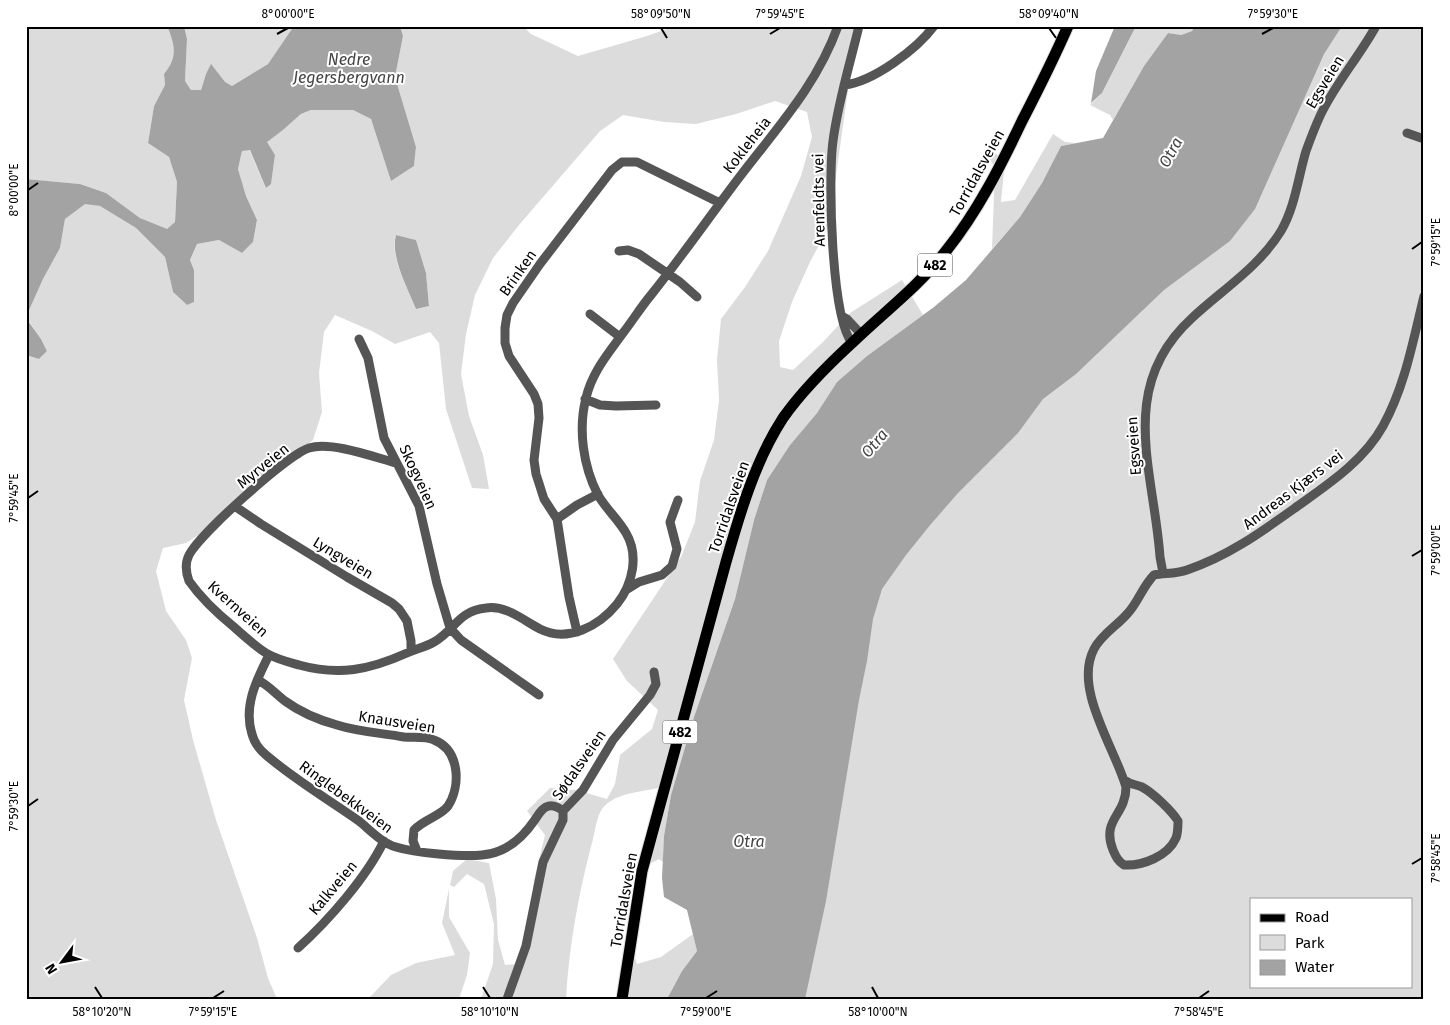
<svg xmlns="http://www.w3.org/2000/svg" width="1450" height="1025" font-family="'Fira Sans',sans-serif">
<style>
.green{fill:#dcdcdc;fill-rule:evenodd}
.water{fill:#a3a3a3}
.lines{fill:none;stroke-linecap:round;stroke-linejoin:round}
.major-casing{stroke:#dbdbdb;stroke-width:13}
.minor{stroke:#555;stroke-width:9}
.major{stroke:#000;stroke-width:11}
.ticks{fill:none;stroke:#000;stroke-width:2}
.labels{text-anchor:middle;stroke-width:4;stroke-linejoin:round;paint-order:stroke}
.shield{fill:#fff;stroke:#4c4c4c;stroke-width:1}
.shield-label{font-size:14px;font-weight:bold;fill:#000}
.street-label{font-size:15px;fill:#000;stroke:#fff}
.water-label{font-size:16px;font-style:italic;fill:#444;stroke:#fff}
.neatline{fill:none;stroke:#000;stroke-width:2}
.ticks-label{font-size:12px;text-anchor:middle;fill:#000}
</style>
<rect width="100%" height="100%" fill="#fff"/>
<path class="green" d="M26 26H167C175 45 178 57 164 74L165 85 154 106 148 143 169 157 177 182 175 222 167 230 140 218 106 193 80 184 26 179Z
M184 26H294V27L268 64 232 86 206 74 201 90H191L185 81 187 39Z
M400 26H523L531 34 578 56 647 36 675 26H860L852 61 829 226 809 264 792 302 779 341 780 367 793 370 823 342 850 313 902 280 923 315 867 356 837 382 817 413 790 445 767 480 754 520 735 599 694 717 671 795 664 836 663 862 659 859 646 866 635 911 631 940V945L637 964 661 957 693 934 697 951 682 971 667 999H623L637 896 660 799 658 788C640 792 614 793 602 809 597 816 595 831 593 839 579 891 569 945 566 999H481L493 964 494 924 484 884 467 874 454 887 450 885 453 871 467 859 489 863 496 899 498 940 505 965 517 964 529 926 534 880 545 835 527 811 550 788 576 790 607 799 615 784 620 755 652 729 658 710 627 681 613 659 681 557 695 522 700 481 714 440 719 400 717 360 721 319 745 287 768 251 801 176 812 137 807 112 775 101 736 114 696 124 664 122 623 115 600 131 519 225 493 258 475 295 466 334 461 374 469 416 483 455 489 489 472 488 446 409 439 343 430 332 395 344 372 331 335 315 324 332 319 373 322 412 313 440 220 521 186 543 163 548 156 571 166 611 186 640 192 658 184 700 193 740 216 820 257 938 268 978 277 999H26V355L39 359 47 351 41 339 26 317 43 279 60 248 65 219 85 203 100 206 136 228 165 257 173 292 187 305 194 302V270L190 260 197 244 219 240 242 253 253 242 257 220 246 196 238 169 242 151 249 149 266 188 271 183 275 155 266 142 283 130 301 114 311 110H353L371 119 391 181 414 166 416 147 395 77 403 36ZM396 235 416 240 426 273 429 306 416 309C408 289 389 256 396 235Z
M1136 26H1195L1192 31 1181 35 1168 33 1144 66 1113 120 1110 115 1090 105 1102 93Z
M1288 26H1424V999H742L843 593ZM1251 899H1411V986H1251Z
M1053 134 1065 142 1076 143 1061 146 1042 183 1020 217 992 249 995 168 990 159 994 152 1005 161 1001 202 1015 200Z
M449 889V917L470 953 467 975 459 999H368L391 975 416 963 455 955 442 923Z"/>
<path class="water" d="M167 26H184L187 39 185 81 191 90H201L206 74 211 64 225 82 232 86 268 64 294 26H400L403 36 395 77 416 147 414 166 391 181 371 119 353 110H311L301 114 283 130 267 142 275 155 271 184 266 188 250 150 242 151 238 169 246 196 257 220 253 242 242 253 219 240 197 244 190 260 194 270V302L187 305 173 292 165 257 136 228 100 206 85 204 65 219 60 248 43 279 26 317V179L80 184 106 193 140 218 167 229 175 222 177 182 169 157 148 143 154 106 165 85 164 74C178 57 175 45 167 26Z
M1115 26H1136L1102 93 1091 103 1096 71Z
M1195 26H1342L1324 54 1255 209 1230 241 1164 290 1076 374 1043 399 1018 433 958 493 931 524 906 555 882 589 873 619 867 661 859 700 826 901 805 999H667L682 971 697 951 687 910 664 897 662 878 664 836 671 795 694 717 735 599 754 520 767 480 790 445 817 413 837 382 867 356 934 307 966 280 1020 217 1042 183 1061 146 1103 138 1144 66 1168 33 1181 35 1192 31Z
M396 235 416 240 426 273 429 306 416 309C408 289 390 257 396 235Z
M26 318 41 339 47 351 39 359 26 355Z"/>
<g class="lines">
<g class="major-casing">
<path id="major" d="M622 999 642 871 726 562C740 513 755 461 783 418 802 391 827 366 852 343 884 312 918 287 946 251 978 211 1000 167 1022 121 1038 90 1054 58 1068 26"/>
</g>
<path class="minor" d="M844 85C873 82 917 49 934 26
M1407 133 1424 139
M619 251 628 250 639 254 680 282 697 297
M590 314 620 337
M842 316 847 319 861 334
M359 339 368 358 384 438 419 506 437 584 450 628 461 640 539 695
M852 343C831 317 828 177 833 141 838 102 850 64 859 26
M585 399 600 405 616 406 656 405
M396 463C374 457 331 441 309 448 287 455 200 534 189 555 185 563 186 573 189 581 201 598 218 614 234 627 244 636 255 646 266 653 276 659 288 662 299 665 339 676 369 670 407 653 416 649 425 647 434 642 455 630 458 611 486 608 506 605 523 620 540 629 568 643 599 626 617 604 633 584 639 555 626 533 618 519 606 509 598 495 583 466 578 429 586 398 592 372 608 354 623 333 633 320 641 307 651 295 679 260 705 223 732 187 771 134 815 90 838 26
M236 507 261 524 347 577 392 603 399 609 407 621 411 641V651
M557 519 577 505 598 494
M1163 573 1160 557C1154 471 1116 387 1192 318 1222 290 1259 267 1281 231 1295 207 1298 178 1306 151 1310 140 1315 127 1320 116 1335 84 1359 57 1376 26
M626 590 639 582 662 575 672 566 677 549 670 522 678 500
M577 632 569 597 557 519 544 499 536 474 534 460 539 418 538 404 534 394 509 356 505 343V328L507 315 513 303 540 264 612 170 622 162H637L720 203
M269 655C257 679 243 706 252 734 254 742 260 750 266 755 295 780 328 799 359 821 370 830 382 843 396 847 415 853 462 857 482 855 505 853 521 840 534 821 538 816 540 810 546 807 552 804 558 807 563 811
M258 680C268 685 276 694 285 701 300 712 319 720 337 725 359 732 382 733 404 737 414 738 425 736 434 740 460 750 461 786 448 806 442 815 423 820 414 830L413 841 417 851
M1124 780C1131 785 1135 784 1142 787 1153 793 1172 811 1178 821 1178 827 1178 833 1176 838 1168 856 1143 866 1124 865 1118 861 1116 857 1113 850 1101 819 1126 816 1126 787 1115 748 1073 689 1094 649 1102 634 1117 626 1128 613 1138 602 1143 586 1154 575 1165 573 1176 574 1187 570 1228 556 1260 533 1295 508 1327 485 1363 462 1383 426 1405 386 1413 341 1424 296
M298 948C328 921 366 878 384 841
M507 999 526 946 543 862 563 820V811L583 790 613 740 650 695 656 684 654 672"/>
<use href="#major" class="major"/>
</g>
<path class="ticks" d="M661 28 667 38M1049 28 1056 38M277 34 288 28M770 34 780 28M1262 34 1273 28M28 190 38 183M1412 249 1422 242M28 498 38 491M1412 556 1422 550M28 806 38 799M1412 864 1422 858M95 987 102 998M483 987 490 998M872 987 878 998M213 998 224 991M706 998 717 991M1199 998 1209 991"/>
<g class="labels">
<g class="shield">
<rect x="917.5" y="253.5" width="35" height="23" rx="4"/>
<rect x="662.5" y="720.5" width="35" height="23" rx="4"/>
</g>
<g class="shield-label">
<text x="935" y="270">482</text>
<text x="680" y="737">482</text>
</g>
<g class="street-label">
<text transform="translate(1325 82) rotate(-59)" y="5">Egsveien</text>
<text transform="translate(747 145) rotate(-52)" y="5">Kokleheia</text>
<text transform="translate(977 173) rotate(-61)" y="5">Torridalsveien</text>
<text transform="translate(819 200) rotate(-91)" y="5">Arenfeldts vei</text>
<text transform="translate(518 273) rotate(-55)" y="5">Brinken</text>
<text transform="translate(1134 446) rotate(-94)" y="5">Egsveien</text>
<text transform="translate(263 466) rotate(-39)" y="5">Myrveien</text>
<text transform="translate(418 477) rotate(65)" y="5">Skogveien</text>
<text transform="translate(1293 490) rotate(-37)" y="5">Andreas Kjærs vei</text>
<text transform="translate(729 507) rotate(-71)" y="5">Torridalsveien</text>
<text transform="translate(343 558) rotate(31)" y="5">Lyngveien</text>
<text transform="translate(238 609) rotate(42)" y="5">Kvernveien</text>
<text transform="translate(397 722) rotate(9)" y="5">Knausveien</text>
<text transform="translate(579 765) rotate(-55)" y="5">Sødalsveien</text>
<text transform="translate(346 797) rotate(36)" y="5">Ringlebekkveien</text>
<text transform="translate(333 888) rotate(-50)" y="5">Kalkveien</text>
<text transform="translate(624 900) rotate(-80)" y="5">Torridalsveien</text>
</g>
<g class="water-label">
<text x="349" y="65">Nedre<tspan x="349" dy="18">Jegersbergvann</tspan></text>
<text transform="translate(1170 152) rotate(-61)" y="6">Otra</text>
<text transform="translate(874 443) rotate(-50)" y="6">Otra</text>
<text x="749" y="847">Otra</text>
</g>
</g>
<rect width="1450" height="1025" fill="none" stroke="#ffffff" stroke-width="55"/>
<rect x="1250" y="898" width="162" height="90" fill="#ffffff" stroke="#999999"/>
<rect x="1260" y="914" width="25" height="8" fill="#000000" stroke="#999999"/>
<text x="1295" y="922" font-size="15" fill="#000000">Road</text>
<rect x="1260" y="935" width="25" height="15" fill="#dcdcdc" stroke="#999999"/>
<text x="1295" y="948" font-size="15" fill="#000000">Park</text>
<rect x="1260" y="960" width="25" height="15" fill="#a3a3a3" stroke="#999999"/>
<text x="1295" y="972" font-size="15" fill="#000000">Water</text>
<g transform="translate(62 962) rotate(238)" stroke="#ffffff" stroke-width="4" paint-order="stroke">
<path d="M0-4L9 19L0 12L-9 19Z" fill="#000000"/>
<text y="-8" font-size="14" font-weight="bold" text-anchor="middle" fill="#000000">N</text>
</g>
<rect x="28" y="28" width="1394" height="970" class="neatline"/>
<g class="ticks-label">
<text x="288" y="18">8°00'00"E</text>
<text x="661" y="18">58°09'50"N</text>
<text x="780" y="18">7°59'45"E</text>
<text x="1049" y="18">58°09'40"N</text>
<text x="1273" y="18">7°59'30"E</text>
<text transform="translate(14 190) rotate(-90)" y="4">8°00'00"E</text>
<text transform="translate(1436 242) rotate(-90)" y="4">7°59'15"E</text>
<text transform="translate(14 498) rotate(-90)" y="4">7°59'45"E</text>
<text transform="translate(1436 550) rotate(-90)" y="4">7°59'00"E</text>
<text transform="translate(14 806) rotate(-90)" y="4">7°59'30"E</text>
<text transform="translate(1436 858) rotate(-90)" y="4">7°58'45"E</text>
<text x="102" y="1016">58°10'20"N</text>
<text x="213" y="1016">7°59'15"E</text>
<text x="490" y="1016">58°10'10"N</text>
<text x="706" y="1016">7°59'00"E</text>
<text x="878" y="1016">58°10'00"N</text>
<text x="1199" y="1016">7°58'45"E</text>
</g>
</svg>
